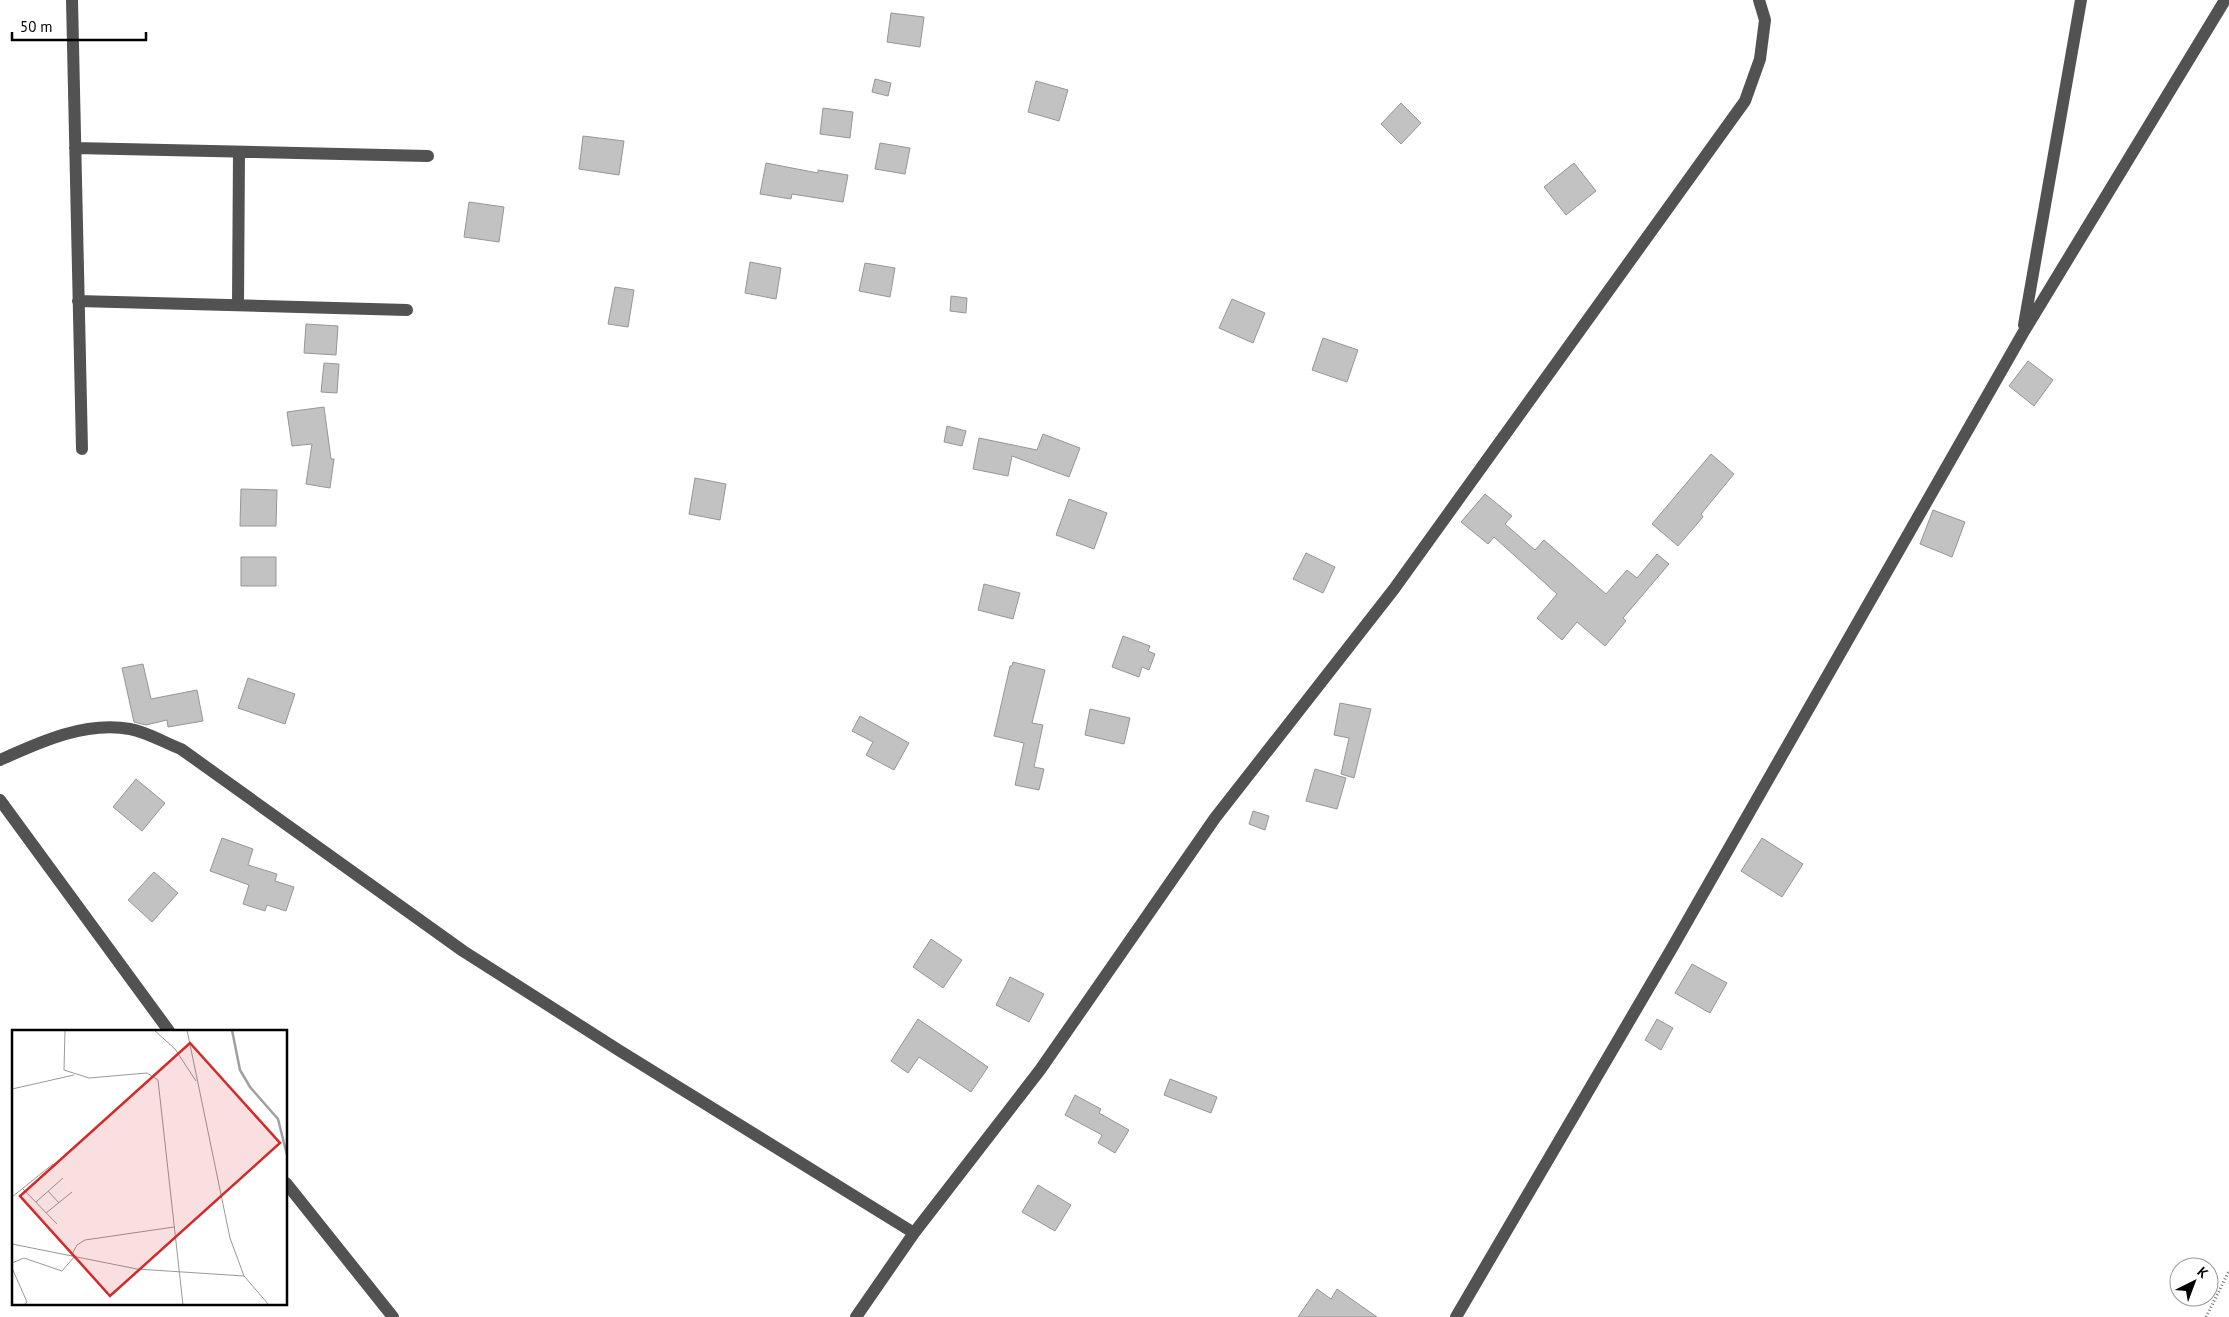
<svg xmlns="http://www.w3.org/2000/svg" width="2229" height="1317" font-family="'PT Sans',sans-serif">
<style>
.building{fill:#c2c2c2;stroke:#969696}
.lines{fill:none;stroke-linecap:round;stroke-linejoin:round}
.path{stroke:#747474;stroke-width:3;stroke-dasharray:1 2.5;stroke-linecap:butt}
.minor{stroke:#525252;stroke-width:12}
.inset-river{fill:none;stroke:#a0a0a0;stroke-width:2.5}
.inset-road{fill:none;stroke:#999;stroke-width:1}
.view{fill:#d62828;fill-opacity:0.15;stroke:#d62828;stroke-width:2.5}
.inset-edge{fill:none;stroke:#000;stroke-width:2.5}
</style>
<rect width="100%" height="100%" fill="#fff"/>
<path class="building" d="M891 13 924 17 920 47 887 42Z
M875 79 891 83 888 96 872 92Z
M1036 81 1068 90 1059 121 1028 112Z
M1401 103 1421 123 1401 144 1381 124Z
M823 108 853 112 850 138 820 134Z
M583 136 624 141 619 175 579 169Z
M880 143 910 148 905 174 875 169Z
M766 163 818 173V170L848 175 843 202 792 194 791 199 760 194Z
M1574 163 1596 191 1566 215 1544 187Z
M469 202 504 207 499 242 464 237Z
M750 262 781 268 776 299 745 293Z
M865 263 895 268 890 297 859 291Z
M615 287 634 290 628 327 608 324Z
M951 296 967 298 966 313 950 311Z
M1232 299 1265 313 1253 343 1219 328Z
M306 324 338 326 336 355 304 353Z
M1323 338 1358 350 1347 382 1312 370Z
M2028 361 2053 380 2034 406 2009 386Z
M324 363 339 364 337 393 321 392Z
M324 407 331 459H334L330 488 306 484 312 444 292 446 287 412Z
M947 426 966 431 962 446 944 442Z
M1043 434 1080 448 1069 477 1012 456 1008 476 973 469 979 438 1037 450Z
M1711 454 1734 474 1701 514 1703 517 1678 546 1652 524Z
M695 478 726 484 720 520 689 514Z
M241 489 277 490 276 526H240Z
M1485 494 1512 516 1505 524 1535 550 1544 540 1606 594 1627 570 1637 578 1657 554 1669 564 1623 618 1626 621 1605 646 1577 622 1562 640 1537 618 1557 594 1494 537 1488 544 1461 522Z
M1069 499 1107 513 1094 549 1056 535Z
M1933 510 1965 522 1952 557 1920 544Z
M1306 553 1335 567 1323 593 1293 579Z
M241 557H276V586H241Z
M984 584 1020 593 1013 619 978 610Z
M1123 636 1150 646 1148 651 1155 654 1149 670 1142 667 1139 677 1112 667Z
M1013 662 1045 670 1032 723 1043 725 1034 767 1044 769 1039 790 1015 785 1024 743 994 736 1010 666H1012Z
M143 664 151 699 197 690 203 721 168 727 167 720 146 725 134 722 122 668Z
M248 678 295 694 285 724 238 708Z
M1340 703 1371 709 1354 778 1341 774 1349 738 1334 735Z
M1090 709 1130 718 1124 744 1085 735Z
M860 716 909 743 894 770 866 755 873 742 852 731Z
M1315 769 1346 778 1337 809 1306 801Z
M136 779 165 803 142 831 113 807Z
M1253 811 1269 816 1265 830 1249 824Z
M222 838 253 849 248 865 277 874 275 881 294 887 286 911 267 905 265 911 243 904 249 885 210 871Z
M1762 838 1803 864 1782 897 1741 871Z
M154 872 178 893 152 922 128 900Z
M931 939 962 960 943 988 913 967Z
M1692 964 1727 983 1710 1013 1675 993Z
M1010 977 1044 994 1029 1022 996 1005Z
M918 1019 988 1067 971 1092 919 1057 908 1073 891 1061Z
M1657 1019 1673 1028 1661 1050 1645 1040Z
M1170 1079 1217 1097 1211 1113 1164 1095Z
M1075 1095 1101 1109 1099 1113 1129 1130 1115 1153 1098 1143 1102 1135 1065 1115Z
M1038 1185 1071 1205 1055 1231 1022 1212Z
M1317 1289 1331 1299 1337 1289 1377 1317H1298Z"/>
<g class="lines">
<path class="path" d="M2206 1317 2229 1271"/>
<path class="minor" d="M72 0 82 449
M75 148 428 156
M78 301 407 310
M238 305 239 152
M2024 325 2081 0
M0 760C40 742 85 721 130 729 147 732 165 743 181 749L463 951 620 1051 914 1233
M0 800 169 1031
M286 1183 393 1317
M856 1317 914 1233 1040 1070 1215 818 1394 589 1745 101 1760 59 1765 20 1759 0
M1456 1317 1672 948 2023 333 2225 0"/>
</g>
<g transform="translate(12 1030)">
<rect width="275" height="275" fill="#fff"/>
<path class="inset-river" d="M220 0 228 40 238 57 266 89 275 125"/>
<path class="inset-road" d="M53 0 52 40 77 48 135 43 146 50 171 275M142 0 163 19 184 51M175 0 218 208 232 246 257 275M0 59 62 45M11 159 45 194M36 161 47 173M0 167 41 134M24 172 51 148M34 183 60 162M0 214 125 239 232 246M59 226 65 215 73 210 162 197M0 233 12 228 50 241 62 227M0 238 15 272 12 275"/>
<path class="view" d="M178 13 268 113 98 266 8 166Z"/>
<rect width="275" height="275" class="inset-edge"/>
</g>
<g transform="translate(2194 1282) rotate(42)"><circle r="24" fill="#ffffff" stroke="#999999"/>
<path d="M0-4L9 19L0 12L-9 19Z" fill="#000000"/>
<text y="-8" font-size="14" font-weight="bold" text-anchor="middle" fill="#000000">K</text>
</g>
<path d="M12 32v8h134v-8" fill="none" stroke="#000000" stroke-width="2.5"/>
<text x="20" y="32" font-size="15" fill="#000000" stroke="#ffffff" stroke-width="4" paint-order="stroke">50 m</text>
</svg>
